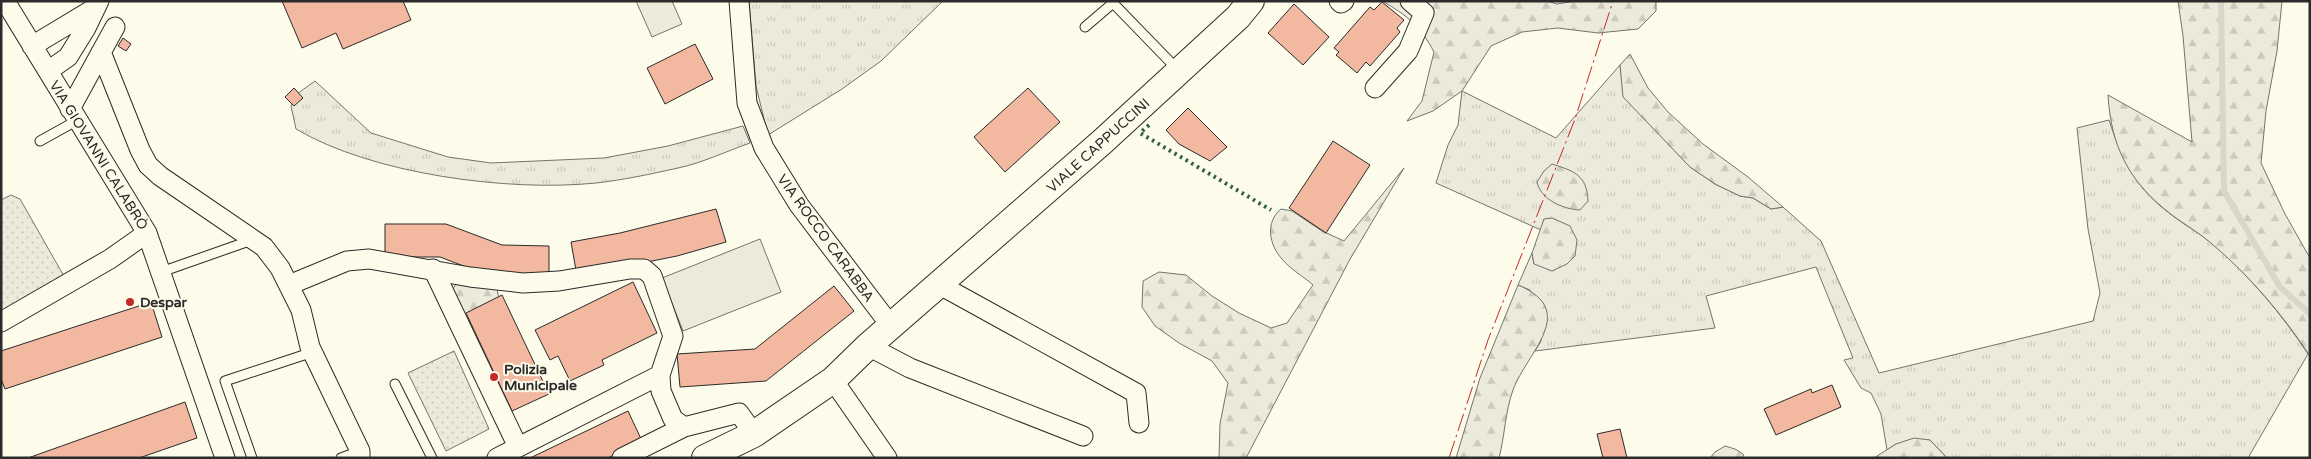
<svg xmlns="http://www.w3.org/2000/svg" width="2311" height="459" font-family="'Varela Round',sans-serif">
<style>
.grass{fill:url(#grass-tufts);stroke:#74746e}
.forest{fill:url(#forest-firs);stroke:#74746e}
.park{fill:url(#park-dots);stroke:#74746e}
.pitch{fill:#ecebdb;stroke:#74746e}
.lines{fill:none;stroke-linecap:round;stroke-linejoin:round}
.stream{stroke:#d8d7c9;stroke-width:6}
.building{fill:#f2b8a0;stroke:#2b2b2b}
.lane-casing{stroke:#2b2b2b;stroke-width:11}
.street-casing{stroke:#2b2b2b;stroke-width:21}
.secondary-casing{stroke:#2b2b2b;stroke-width:28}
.lane{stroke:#fdfbea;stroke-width:9}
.street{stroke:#fdfbea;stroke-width:19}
.secondary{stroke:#fdfbea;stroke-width:26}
.hedge{stroke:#34623c;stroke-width:4;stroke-dasharray:2.5 4;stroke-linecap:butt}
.power{stroke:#c62828;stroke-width:1;stroke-dasharray:18 4 2.5 4;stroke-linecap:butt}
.poi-dot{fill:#c62828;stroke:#fdfbea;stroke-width:2}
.labels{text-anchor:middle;stroke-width:4;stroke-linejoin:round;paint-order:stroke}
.street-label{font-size:14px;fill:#2b2b2b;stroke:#fdfbea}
.poi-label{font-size:14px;font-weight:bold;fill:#2b2b2b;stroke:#fdfbea;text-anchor:start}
</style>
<defs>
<pattern id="grass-tufts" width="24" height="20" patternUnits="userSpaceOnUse" patternTransform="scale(1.25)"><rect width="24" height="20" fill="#ecebdb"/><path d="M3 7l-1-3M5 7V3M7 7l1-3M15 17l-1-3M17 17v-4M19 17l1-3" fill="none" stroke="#cbcabc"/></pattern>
<pattern id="forest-firs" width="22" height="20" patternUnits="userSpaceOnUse" patternTransform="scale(1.25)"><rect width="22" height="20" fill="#ecebdb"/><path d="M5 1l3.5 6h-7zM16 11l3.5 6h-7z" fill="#cbcabc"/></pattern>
<pattern id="park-dots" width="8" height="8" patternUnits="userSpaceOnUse" patternTransform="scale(1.25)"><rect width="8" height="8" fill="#ecebdb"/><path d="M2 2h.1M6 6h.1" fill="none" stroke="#cbcabc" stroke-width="1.8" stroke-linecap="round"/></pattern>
</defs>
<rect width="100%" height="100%" fill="#fdfbea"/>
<path class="grass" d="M749 1H943L881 61 842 89 768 135 756 86Z
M1620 65 1624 97 1690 167 1715 184 1740 196 1753 198 1771 209 1783 207 1821 241 1879 373 2093 321 2100 293 2088 229 2077 128 2109 120C2123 163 2136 189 2173 216 2186 226 2201 234 2214 245 2250 277 2281 313 2308 354L2248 458H1947L1930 440 1896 444 1887 450 1881 414 1871 393 1861 388 1844 360 1853 358 1816 267 1706 296 1715 328 1535 351 1541 341 1530 290 1518 285 1532 253 1534 264 1544 219 1541 230 1436 183 1448 145 1458 125 1462 91 1556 138Z
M315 81 371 133 448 157 491 163 604 158 668 146 743 126 750 143C727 151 702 163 678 168 651 174 623 180 596 183 508 192 372 174 296 129L291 106 297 94Z"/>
<path class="forest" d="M1382 1H1547L1557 4 1575 1H1656V11L1638 29 1598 33 1558 28 1522 32 1491 46 1462 91 1433 111 1407 121 1422 101 1434 52C1421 27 1407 15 1382 1Z
M2178 1H2282L2277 51 2266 111 2261 163 2285 214 2310 258V356C2283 315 2250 276 2212 244 2200 233 2185 225 2172 215 2130 183 2111 148 2108 95L2192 142 2183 36Z
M1630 54 1648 88 1668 112 1703 144 1748 177 1783 207 1771 209 1753 198 1740 196 1715 184 1690 167 1623 97 1620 65Z
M1552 164C1574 171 1587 175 1588 201L1580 210C1563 209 1541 200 1537 182L1544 171Z
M1404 168 1349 261 1246 458H1219L1220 424 1228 383 1212 361 1179 343 1155 326 1142 307 1143 281 1159 272 1186 275 1212 296 1239 313 1271 328 1287 323 1313 285C1303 276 1290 269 1282 259 1269 245 1265 222 1281 209L1292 211 1322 231 1344 241Z
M1552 218 1570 226 1577 240 1575 256 1567 264 1552 271 1534 264 1532 253 1544 219Z
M465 281 497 289 499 299 481 327H464L451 292 456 284Z
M1518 285C1580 311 1527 352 1513 390 1505 412 1505 435 1499 458H1456L1480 378Z
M1914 438 1930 440 1947 458H1874L1896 444Z
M1725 446 1735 449 1743 454 1744 458H1710L1715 452Z"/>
<path class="park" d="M11 195 20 199 65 278 1 317V200Z
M454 351 489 429 446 451 408 373Z"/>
<path class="pitch" d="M636 1H672L682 24 652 37Z
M760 239 781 292 683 331 662 278Z"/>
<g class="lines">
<path class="stream" d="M2221 1 2224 191 2280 287 2310 314"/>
</g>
<path class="building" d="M282 1H403L411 20 343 49 336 33 302 48Z
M1382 2 1404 20 1397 28 1400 32 1370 66 1366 62 1357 73 1336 55 1339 52 1334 48 1370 7 1374 10Z
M1294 4 1329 37 1303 65 1268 33Z
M123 38 131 44 126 51 118 46Z
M695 44 713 79 665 104 647 68Z
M294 88 303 98 294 106 285 97Z
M1028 88 1060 122 1005 172 974 137Z
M1188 108 1227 147 1210 161 1179 144 1166 130Z
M1333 141 1370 165 1326 233 1289 208Z
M716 209 726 242 677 256 577 276 571 242 620 233Z
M385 224H446L502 245 549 246V279L495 278 440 257H385Z
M633 282 657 333 602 360 604 365 570 381 558 356 550 360 535 330Z
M834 286 854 311 766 381 680 387 677 354 755 349Z
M502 295 549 394 512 411 466 313Z
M151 302 162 337 5 389 1 379V351Z
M1832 385 1841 407 1776 435 1764 409 1811 389 1812 393Z
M185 402 197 438 139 458H28Z
M628 411 642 441 608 458H530Z
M1620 429 1627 458H1603L1597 434Z"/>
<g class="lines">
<g class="lane-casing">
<path id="lane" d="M1085 27 1113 3 1177 69
M40 141 76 121
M161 272 252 240
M395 384 432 458
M252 458 225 381 313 352
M341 458 360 451"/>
</g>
<g class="street-casing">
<path id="street" d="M5 1 147 233 225 458
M739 1 747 103 764 148 799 205 891 326
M1339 1 1341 3 1344 1
M32 46 95 8
M101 52 140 150 148 165 160 176 264 247 280 268 301 310 310 347 360 451V458
M48 71 68 57 86 28 99 1
M1375 88 1408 51 1424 13 1410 1
M70 109 115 27
M433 269 518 447
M289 285 347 261 369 259 470 277 523 283 559 281 630 269H644L652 276 673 336 660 375 661 391 673 419 684 427
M940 285 1136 393 1139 423
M1 322 110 259 147 233
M868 346 910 368 1083 436
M833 380 887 458
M497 458 660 375
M622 458 684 427 739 413 754 434"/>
</g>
<g class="secondary-casing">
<path id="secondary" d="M705 458 754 434 833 380 868 346 1102 142 1238 17 1251 1"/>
</g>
<use href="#lane" class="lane"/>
<use href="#street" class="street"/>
<use href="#secondary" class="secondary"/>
<path class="hedge" d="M1149 125 1140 133 1271 210"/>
<path class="power" d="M1449 458 1488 340 1575 119 1613 1"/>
</g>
<g class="poi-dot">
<circle cx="130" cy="302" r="5"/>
<circle cx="494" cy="377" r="5"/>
</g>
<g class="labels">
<g class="street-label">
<text transform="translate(1098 145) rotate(-42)" y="5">VIALE CAPPUCCINI</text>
<text transform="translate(99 155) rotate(58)" y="5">VIA GIOVANNI CALABRÒ</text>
<text transform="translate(826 238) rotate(54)" y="5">VIA ROCCO CARABBA</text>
</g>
<g class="poi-label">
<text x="140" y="307">Despar</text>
<text x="504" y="374">Polizia<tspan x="504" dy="16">Municipale</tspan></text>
</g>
</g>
<rect width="2311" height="459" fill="none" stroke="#2b2b2b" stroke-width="5"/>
</svg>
